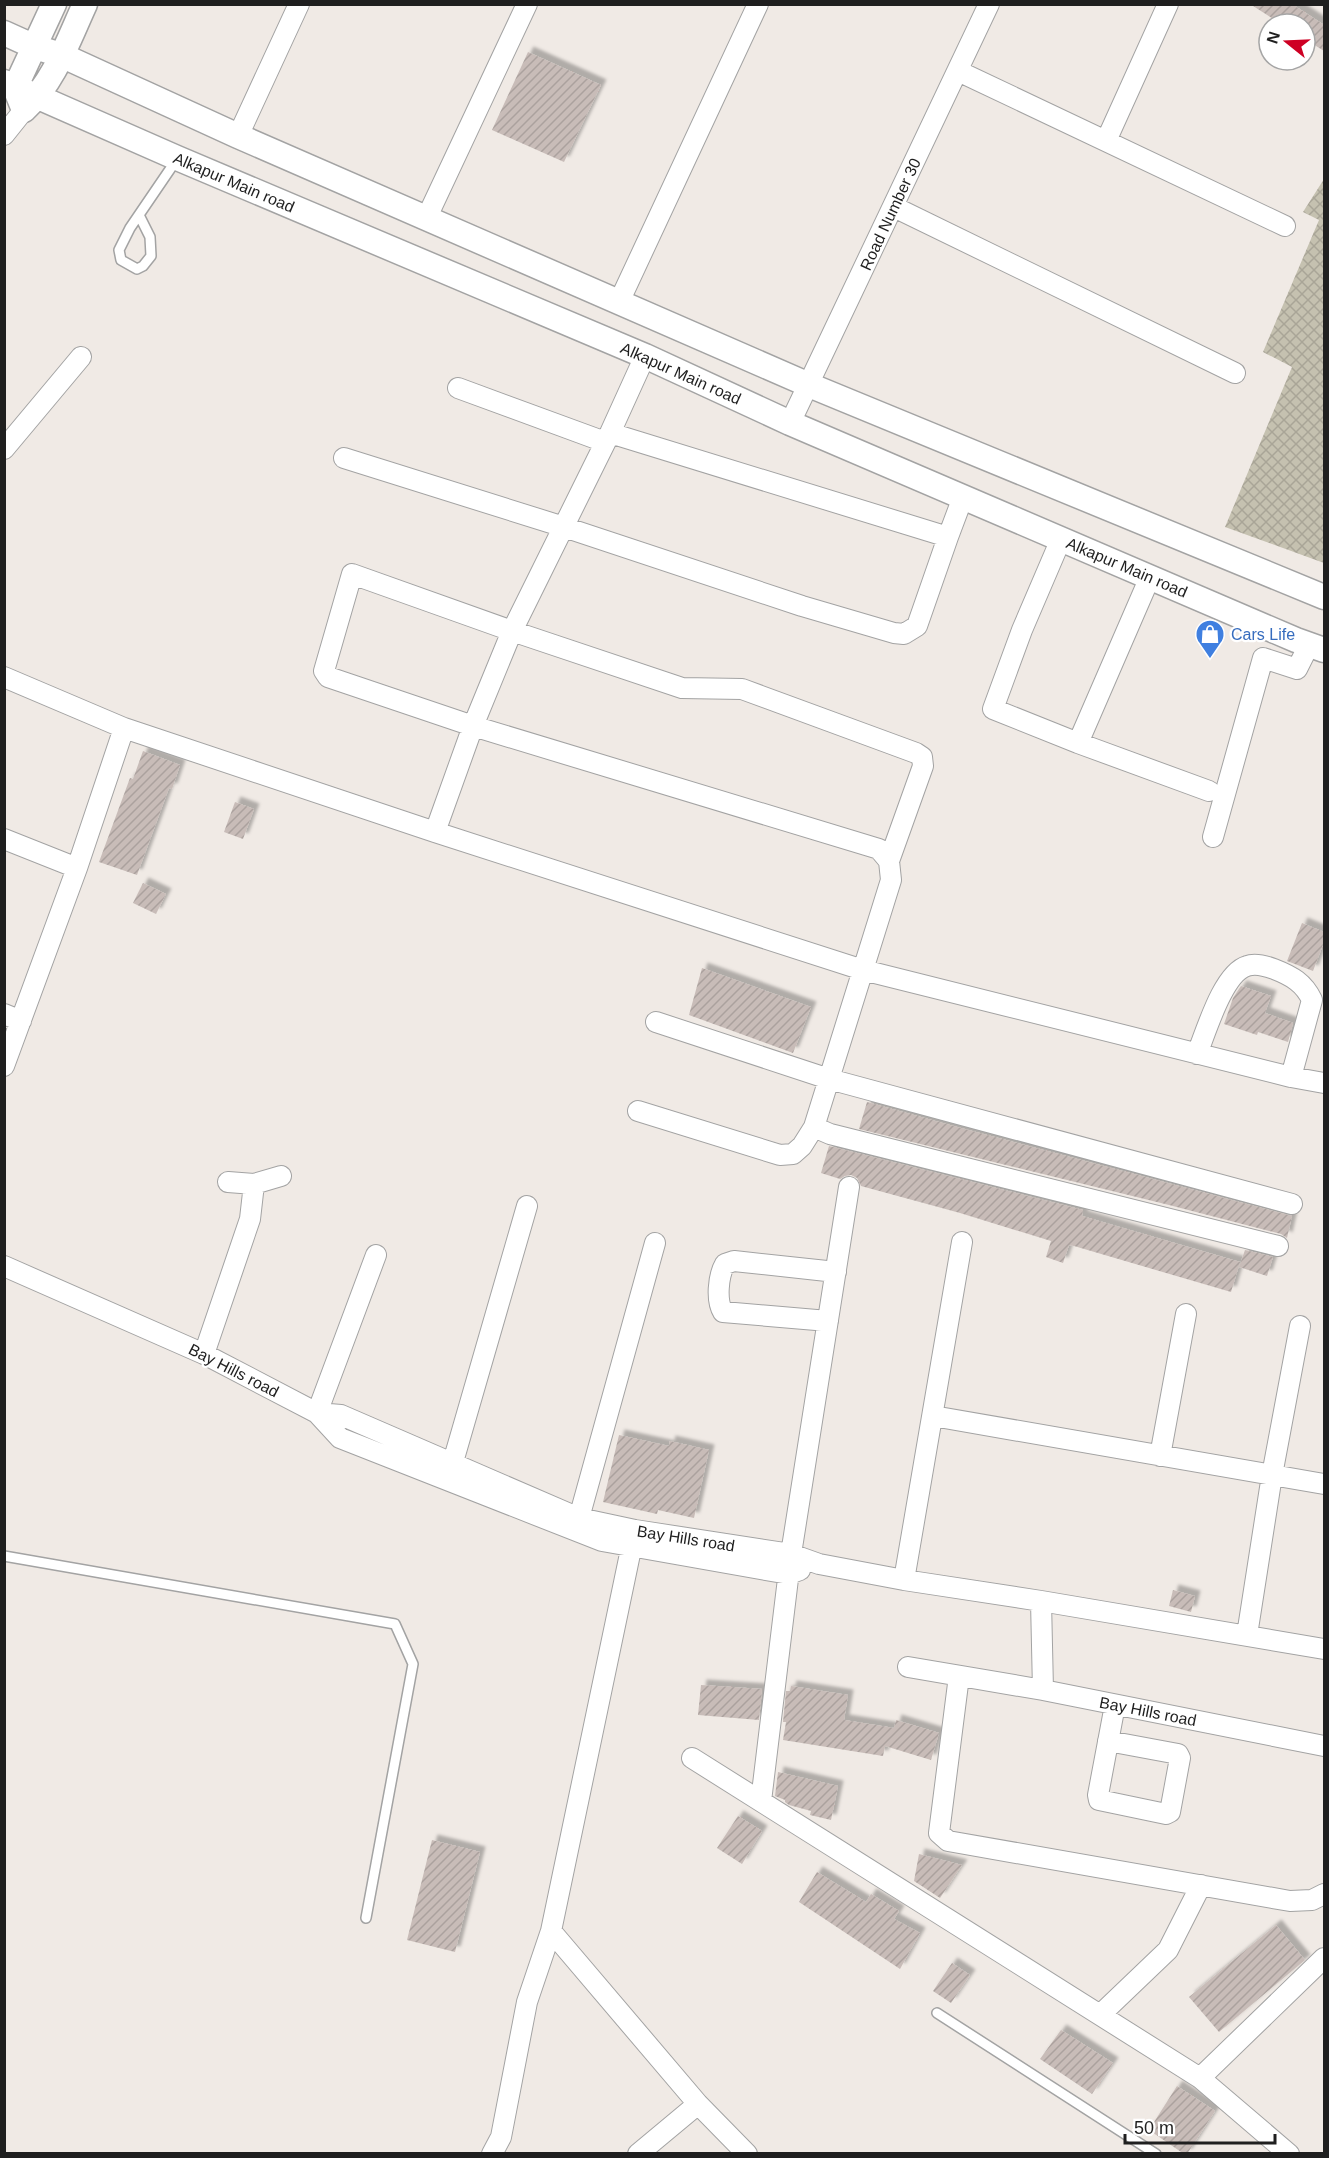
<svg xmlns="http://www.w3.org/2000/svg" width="1329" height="2158" font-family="Arial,sans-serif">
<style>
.construction{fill:url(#construction-cross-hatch)}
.building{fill:url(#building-hatch);filter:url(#shadow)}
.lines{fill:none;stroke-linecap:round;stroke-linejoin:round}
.service-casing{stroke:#a3a3a3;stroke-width:12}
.minor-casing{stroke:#a3a3a3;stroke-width:22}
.tertiary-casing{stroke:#a3a3a3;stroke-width:27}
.service{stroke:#fff;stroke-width:9}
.minor{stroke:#fff;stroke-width:20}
.tertiary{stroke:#fff;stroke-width:24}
.labels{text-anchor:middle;stroke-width:4.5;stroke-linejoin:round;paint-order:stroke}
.street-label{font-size:16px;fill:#1f1f1f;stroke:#fff}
.shop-label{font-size:16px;fill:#366cbe;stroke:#fff;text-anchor:start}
</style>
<defs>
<pattern id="construction-cross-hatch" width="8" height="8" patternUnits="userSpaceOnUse" patternTransform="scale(1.5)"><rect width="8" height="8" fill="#c5c1b0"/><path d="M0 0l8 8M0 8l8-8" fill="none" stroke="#a9a597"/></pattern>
<pattern id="building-hatch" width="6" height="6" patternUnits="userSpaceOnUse" patternTransform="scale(1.5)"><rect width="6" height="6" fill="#c8bcb8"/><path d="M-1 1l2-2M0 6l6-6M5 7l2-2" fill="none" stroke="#aba19e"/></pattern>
<filter id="shadow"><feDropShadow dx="5.5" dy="-5.5" stdDeviation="1.5" flood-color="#0004"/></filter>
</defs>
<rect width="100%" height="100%" fill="#f0eae5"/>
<path class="construction" d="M1324 179V563L1225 527 1292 367 1263 352 1319 220 1303 212Z"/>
<path class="building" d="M1250 4H1292L1324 25V51L1305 39V24H1281Z
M528 52 601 85 564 162 492 130Z
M143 751 180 765 172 789 169 788 137 875 99 862 130 778 133 779Z
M235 802 254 809 243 839 224 832Z
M143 883 166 894 156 914 133 903Z
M1302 923 1324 932V942L1313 971 1287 961Z
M702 968 811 1007 793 1053 689 1015Z
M1241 986 1271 996 1265 1013 1293 1023 1288 1042 1258 1032 1257 1035 1224 1024 1233 998Z
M867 1102 946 1124 1292 1216 1287 1238 1281 1234 1169 1205 859 1129Z
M829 1146 1083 1210 1082 1216 1240 1262 1231 1292 1074 1246 1069 1245 1063 1263 1046 1257 1051 1241 960 1213 861 1186 857 1178 851 1175 845 1176 840 1179 821 1173Z
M1245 1250 1273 1257 1267 1276 1239 1267Z
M619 1435 669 1446 670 1441 709 1450 694 1518 658 1510 657 1514 603 1502Z
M1173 1590 1195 1596 1191 1612 1169 1606Z
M701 1685 762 1689 759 1720 698 1715Z
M791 1686 848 1695 844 1720 894 1728 896 1720 939 1733 931 1760 885 1746 883 1756 783 1740 786 1722H783L786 1691H790Z
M778 1772 838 1786 831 1820 810 1815 811 1811 789 1805 785 1802V1800L775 1796Z
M738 1816 762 1831 742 1864 717 1848Z
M432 1840 480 1852 455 1952 407 1940Z
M919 1854 962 1865 940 1898 914 1881Z
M817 1872 866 1902 871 1894 899 1911 894 1919 920 1933 900 1969 799 1902Z
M1276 1925 1305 1960 1219 2032 1189 1997Z
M952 1963 970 1975 951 2003 933 1991Z
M1061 2030 1113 2063 1092 2094 1040 2059Z
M1177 2086 1215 2111 1187 2154H1184L1149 2130Z"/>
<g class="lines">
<g class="service-casing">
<path id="service" d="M139 215 150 237 151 256 143 266 137 269 121 260 119 250 130 228 177 159
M4 1556 395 1624 413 1664 366 1918
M937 2013 1156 2154"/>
</g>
<g class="minor-casing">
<path id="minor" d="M958 71 1285 226
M4 135 24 110
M238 136 299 4
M1106 141 1168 4
M894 207 1235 373
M427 217 527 4
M619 302 758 4
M458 388 605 442
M790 423 989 4
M610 433 948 537
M4 449 81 357
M344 458 564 527 802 606 894 633 904 634 917 626 948 537 963 497
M1061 539 1022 630 993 709 1078 743 1150 577
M4 677 124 728 435 832 863 970 1291 1077 1324 1083
M1078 743 1209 791
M435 832 473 726 512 631 610 433 645 356
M1213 837 1263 658 1297 669 1309 645
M4 839 77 868
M4 1014 21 1021
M656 1022 829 1079 1292 1204
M1197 1054C1206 1032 1223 973 1247 966 1255 963 1266 966 1274 969 1292 976 1304 983 1312 1000L1291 1077
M4 1066 77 868 124 728
M638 1111 780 1155 793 1154 802 1146 814 1127 891 880 889 861 879 849 473 726 328 677 324 671 352 574 512 631 682 688 742 689 916 753 922 757 923 766 889 861
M814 1127 830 1134 1278 1246
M228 1182 254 1184 281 1176
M4 1266 204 1354 317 1413 341 1415 579 1518 635 1530 791 1554 819 1564 904 1580 1041 1601 1324 1649
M828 1321 723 1312C716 1301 718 1276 725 1264L734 1261 836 1272
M204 1354 250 1219 254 1184
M317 1413 340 1438 602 1541 789 1574 800 1570
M317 1413 376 1255
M933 1416 1324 1484
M1160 1456 1186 1314
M453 1462 527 1206
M579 1518 655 1243
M635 1530 551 1931 698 2104 747 2154
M904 1580 962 1242
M1041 1601 1043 1690 1324 1746
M1247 1635 1272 1475 1300 1326
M908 1667 1043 1690
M959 1676 939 1833 948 1841 1290 1901 1312 1900 1324 1894
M1108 1741 1178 1754 1180 1758 1170 1812 1166 1814 1099 1800 1098 1795 1115 1705
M692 1758 1200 2078 1289 2154
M761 1801 791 1554 849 1187
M1100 2015 1168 1950 1201 1885
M1200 2078 1324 1958
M492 2154 501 2137 527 2002 551 1931
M638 2154 698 2104"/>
</g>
<g class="tertiary-casing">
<path id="tertiary" d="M54 4 15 88 24 110C54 82 68 41 85 4
M4 33 35 47 61 55 238 136 809 385 1324 597
M4 82 177 158 645 356 790 423 1296 640 1324 650"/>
</g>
<use href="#service" class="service"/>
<use href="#minor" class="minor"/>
<use href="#tertiary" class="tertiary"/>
</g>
<defs>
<g id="shop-pin" transform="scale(1.5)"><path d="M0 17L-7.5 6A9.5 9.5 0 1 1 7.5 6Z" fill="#3f7fe0" stroke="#fff"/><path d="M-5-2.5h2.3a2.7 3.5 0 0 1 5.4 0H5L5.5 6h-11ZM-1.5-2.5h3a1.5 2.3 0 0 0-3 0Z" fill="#fff"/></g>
</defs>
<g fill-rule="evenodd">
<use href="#shop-pin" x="1210" y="634"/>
</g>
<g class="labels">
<g class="street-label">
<text transform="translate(234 182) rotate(23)" y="6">Alkapur Main road</text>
<text transform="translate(890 214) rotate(-65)" y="6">Road Number 30</text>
<text transform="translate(681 373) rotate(24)" y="6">Alkapur Main road</text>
<text transform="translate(1127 567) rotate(23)" y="6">Alkapur Main road</text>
<text transform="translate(234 1370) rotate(27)" y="6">Bay Hills road</text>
<text transform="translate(686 1538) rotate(9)" y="6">Bay Hills road</text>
<text transform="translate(1148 1711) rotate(11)" y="6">Bay Hills road</text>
</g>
<g class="shop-label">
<text x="1231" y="640">Cars Life</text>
</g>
</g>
<rect width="1329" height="2158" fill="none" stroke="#1f1f1f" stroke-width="12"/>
<g transform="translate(1287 42) rotate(288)"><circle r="28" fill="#ffffff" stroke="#a5a5a5" stroke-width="1.5"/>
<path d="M0-4.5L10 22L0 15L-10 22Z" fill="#ce0024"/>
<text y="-9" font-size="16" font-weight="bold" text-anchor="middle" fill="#1f1f1f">N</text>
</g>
<path d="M1125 2134v9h150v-9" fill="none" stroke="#1f1f1f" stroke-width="3"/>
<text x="1134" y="2134" font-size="18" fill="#1f1f1f" stroke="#ffffff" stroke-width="4.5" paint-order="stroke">50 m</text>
</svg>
